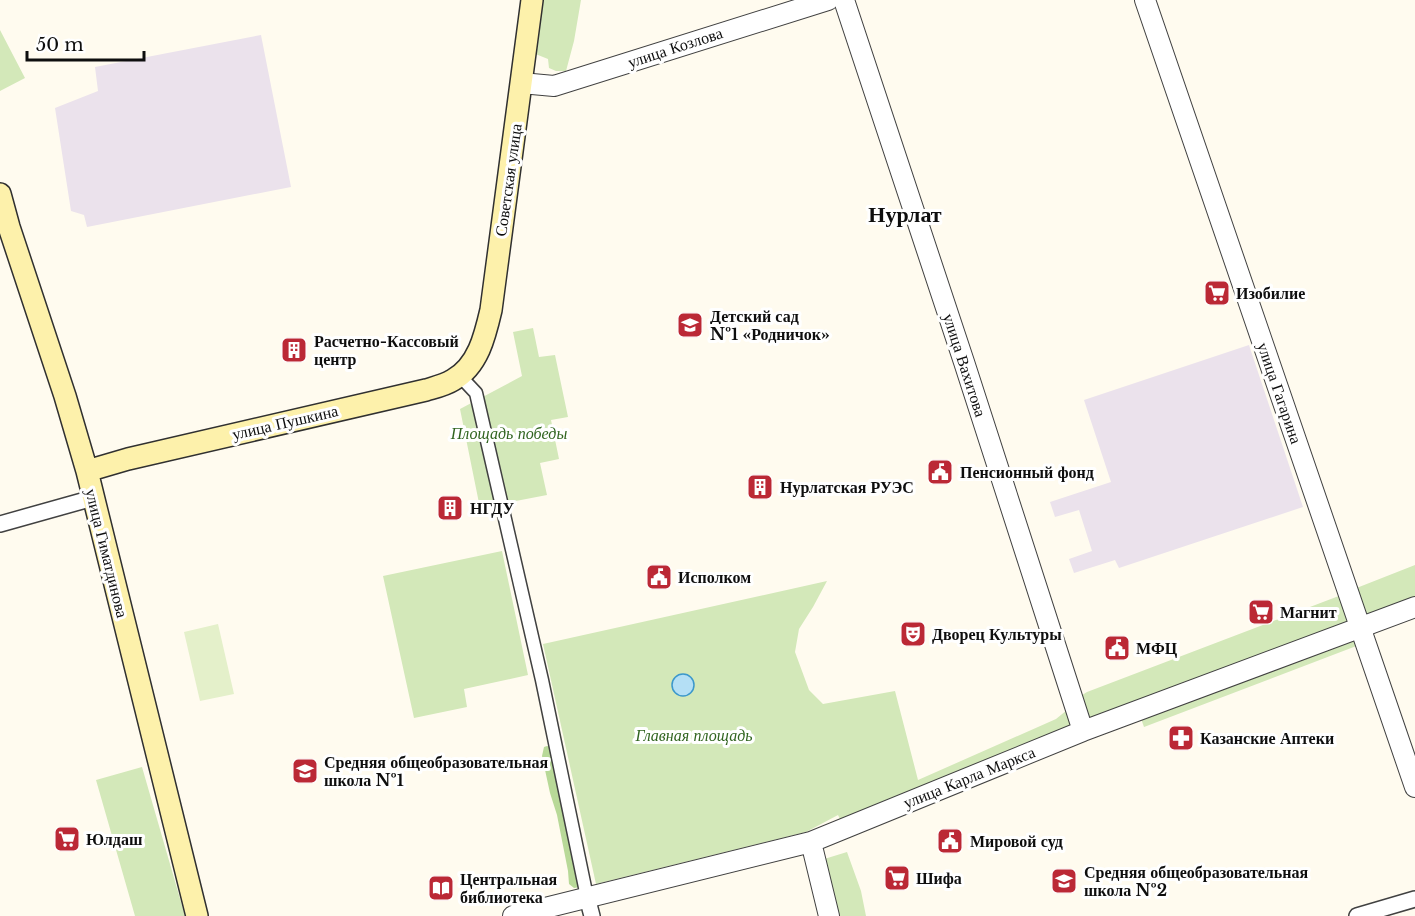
<svg xmlns="http://www.w3.org/2000/svg" width="1415" height="916" font-family="'Libre Baskerville',serif">
<style>
.industrial{fill:#ebe2ec}
.green{fill:#d3e8b9}
.forest{fill:#b8d998}
.pitch{fill:#e4f0ca}
.water{fill:#b4dff5;stroke:#3c98cb;stroke-width:1.5}
.lines{fill:none;stroke-linecap:round;stroke-linejoin:round}
.pedestrian-casing{stroke:#414141;stroke-width:15}
.minor-casing{stroke:#414141;stroke-width:18}
.tertiary-casing{stroke:#414141;stroke-width:22}
.secondary-casing{stroke:#303030;stroke-width:24}
.pedestrian{stroke:#fff;stroke-width:12}
.minor{stroke:#fff;stroke-width:15}
.tertiary{stroke:#fff;stroke-width:20}
.secondary{stroke:#fdf1ab;stroke-width:21}
.labels{text-anchor:middle;stroke-width:6;stroke-linejoin:round;paint-order:stroke}
.street-label{font-size:16px;fill:#0e0e0e;stroke:#fff}
.poi-label{font-size:16px;font-weight:bold;fill:#0e0e0e;stroke:#fff;text-anchor:start}
.park-label{font-size:16px;font-style:italic;fill:#30641f;stroke:#fff}
.district-label{font-size:22px;font-weight:bold;fill:#0e0e0e;stroke:#fff}
</style>
<rect width="100%" height="100%" fill="#fffbef"/>
<path class="industrial" d="M261 35 291 187 87 227 84 215 71 211 55 108 98 91 95 67Z
M1249 345 1303 507 1119 568 1115 560 1074 573 1069 559 1092 551 1079 510 1055 517 1050 502 1111 482 1084 400Z"/>
<path class="green" d="M539 0H581L574 41 566 71H556L549 68 548 59 533 53Z
M0 30 25 78 0 91Z
M533 328 539 357 555 355 568 417 551 420 559 459 540 463 547 495 480 508 460 409 522 376 513 332Z
M502 551 528 675 464 689 467 707 414 718 383 576Z
M1415 565V601L1365 620 1354 589Z
M827 581 813 607 799 629 795 652 809 690 823 704 895 691 918 780 1056 719 1072 706 1080 730 843 825 838 815 806 832 596 884 543 644Z
M1344 594 1355 624 1088 726 1079 697 1087 692Z
M1356 633 1359 645 1144 727 1139 713Z
M142 767 185 916H135L96 780Z
M847 852 861 891 866 916H835L821 860Z"/>
<path class="forest" d="M547 746 552 747 580 887 574 888 569 884 568 871 557 815 550 793 542 756 544 747Z"/>
<path class="pitch" d="M218 624 234 694 200 701 184 632Z"/>
<path class="water" d="M672 685a11 11 0 1 1 22 0a11 11 0 1 1-22 0Z"/>
<g class="lines">
<g class="pedestrian-casing">
<path id="pedestrian" d="M460 376 476 393 542 680 587 897"/>
</g>
<g class="minor-casing">
<path id="minor" d="M0 524 93 498
M587 897 592 916
M1357 916 1415 899"/>
</g>
<g class="tertiary-casing">
<path id="tertiary" d="M844 0 964 362 1083 731
M1145 0 1415 787
M521 83 554 86 828 0
M811 842 829 916
M513 916 811 842 1083 731 1415 607"/>
</g>
<g class="secondary-casing">
<path id="secondary" d="M0 194 9 227 65 396 87 471 197 916
M87 471 128 459 426 390C436 387 445 385 453 380 478 366 485 336 491 310L532 0"/>
</g>
<use href="#pedestrian" class="pedestrian"/>
<use href="#minor" class="minor"/>
<use href="#tertiary" class="tertiary"/>
<use href="#secondary" class="secondary"/>
</g>
<defs>
<g id="supermarket-square" transform="scale(1.35)"><rect x="-9" y="-9" width="18" height="18" rx="4" fill="#bb2835" stroke="#fff"/><path d="M-6-5.5h2.5l.6 2H6L4.5 2H-2.5L-4.4-4H-6ZM-1.5 3.2a1.3 1.3 0 1 0 .1 0ZM3 3.2a1.3 1.3 0 1 0 .1 0Z" fill="#fff"/></g>
<g id="school-square" transform="scale(1.35)"><rect x="-9" y="-9" width="18" height="18" rx="4" fill="#bb2835" stroke="#fff"/><path d="M0-5L7-2L0 1L-7-2ZM-4 1L0 2.5L4 1V4Q0 6-4 4Z" fill="#fff"/></g>
<g id="building-square" transform="scale(1.35)"><rect x="-9" y="-9" width="18" height="18" rx="4" fill="#bb2835" stroke="#fff"/><path d="M-4-6H4V6H1V3H-1V6H-4ZM-2.5-4.3h1.7v1.8h-1.7ZM.8-4.3h1.7v1.8H.8ZM-2.5-1h1.7V.8h-1.7ZM.8-1h1.7V.8H.8Z" fill="#fff"/></g>
<g id="civic-square" transform="scale(1.35)"><rect x="-9" y="-9" width="18" height="18" rx="4" fill="#bb2835" stroke="#fff"/><path d="M-.6-6.5H3V-4.5H.6V-3L4-1V1h2V6H-6V1h2V-1L-.6-3ZM-1.2 2.5V6h2.4V2.5Z" fill="#fff"/></g>
<g id="theatre-square" transform="scale(1.35)"><rect x="-9" y="-9" width="18" height="18" rx="4" fill="#bb2835" stroke="#fff"/><path d="M-5-5.5Q0-4 5-5.5V0Q5 5 0 6Q-5 5-5 0ZM-3.3-2.5H-1v1.5H-3.3ZM1-2.5H3.3v1.5H1ZM-2.8 1Q0 5.5 2.8 1Z" fill="#fff"/></g>
<g id="pharmacy-square" transform="scale(1.35)"><rect x="-9" y="-9" width="18" height="18" rx="4" fill="#bb2835" stroke="#fff"/><path d="M-2-6h4v4h4v4h-4v4h-4v-4h-4v-4h4Z" fill="#fff"/></g>
<g id="library-square" transform="scale(1.35)"><rect x="-9" y="-9" width="18" height="18" rx="4" fill="#bb2835" stroke="#fff"/><path d="M-6-4Q-3-5.5-.7-3.5V5Q-3 3-6 4ZM6-4Q3-5.5 .7-3.5V5Q3 3 6 4Z" fill="#fff"/></g>
</defs>
<g fill-rule="evenodd">
<use href="#supermarket-square" x="1217" y="293"/>
<use href="#school-square" x="690" y="325"/>
<use href="#building-square" x="294" y="350"/>
<use href="#civic-square" x="940" y="472"/>
<use href="#building-square" x="760" y="487"/>
<use href="#building-square" x="450" y="508"/>
<use href="#civic-square" x="659" y="577"/>
<use href="#supermarket-square" x="1261" y="612"/>
<use href="#theatre-square" x="913" y="634"/>
<use href="#civic-square" x="1117" y="648"/>
<use href="#pharmacy-square" x="1181" y="738"/>
<use href="#school-square" x="305" y="771"/>
<use href="#supermarket-square" x="67" y="839"/>
<use href="#civic-square" x="950" y="841"/>
<use href="#supermarket-square" x="897" y="878"/>
<use href="#school-square" x="1064" y="881"/>
<use href="#library-square" x="441" y="888"/>
</g>
<g class="labels">
<g class="street-label">
<text transform="translate(675 47) rotate(-18)" y="6">улица Козлова</text>
<text transform="translate(508 180) rotate(-82)" y="6">Советская улица</text>
<text transform="translate(965 365) rotate(72)" y="6">улица Вахитова</text>
<text transform="translate(1280 393) rotate(71)" y="6">улица Гагарина</text>
<text transform="translate(285 422) rotate(-13)" y="6">улица Пушкина</text>
<text transform="translate(107 553) rotate(76)" y="6">улица Гиматдинова</text>
<text transform="translate(969 777) rotate(-22)" y="6">улица Карла Маркса</text>
</g>
<g class="poi-label">
<text x="1236" y="299">Изобилие</text>
<text x="710" y="322">Детский сад<tspan x="710" dy="18">№1 «Родничок»</tspan></text>
<text x="314" y="347">Расчетно-Кассовый<tspan x="314" dy="18">центр</tspan></text>
<text x="960" y="478">Пенсионный фонд</text>
<text x="780" y="493">Нурлатская РУЭС</text>
<text x="470" y="514">НГДУ</text>
<text x="678" y="583">Исполком</text>
<text x="1280" y="618">Магнит</text>
<text x="932" y="640">Дворец Культуры</text>
<text x="1136" y="654">МФЦ</text>
<text x="1200" y="744">Казанские Аптеки</text>
<text x="324" y="768">Средняя общеобразовательная<tspan x="324" dy="18">школа №1</tspan></text>
<text x="86" y="845">Юлдаш</text>
<text x="970" y="847">Мировой суд</text>
<text x="1084" y="878">Средняя общеобразовательная<tspan x="1084" dy="18">школа №2</tspan></text>
<text x="916" y="884">Шифа</text>
<text x="460" y="885">Центральная<tspan x="460" dy="18">библиотека</tspan></text>
</g>
<g class="park-label">
<text x="509" y="439">Площадь победы</text>
<text x="694" y="741">Главная площадь</text>
</g>
<g class="district-label">
<text x="905" y="222">Нурлат</text>
</g>
</g>
<path d="M27 51v9h117v-9" fill="none" stroke="#0e0e0e" stroke-width="3"/>
<text x="36" y="51" font-size="18" fill="#0e0e0e" stroke="#ffffff" stroke-width="4.5" paint-order="stroke">50 m</text>
</svg>
